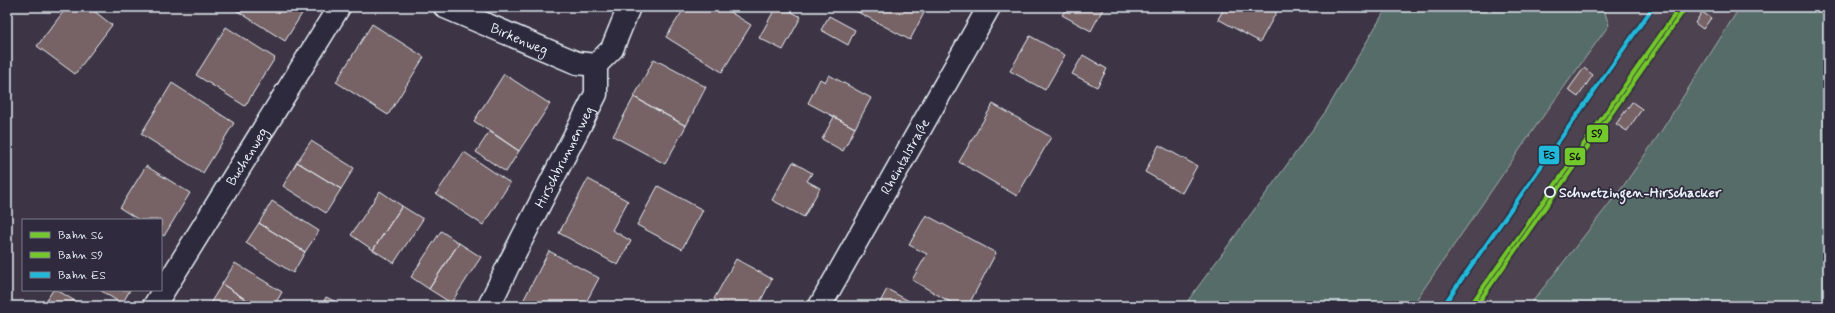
<svg xmlns="http://www.w3.org/2000/svg" width="1835" height="313" font-family="Mynerve,sans-serif">
<style>
.built{fill:#4e424f}
.green{fill:#566c67;stroke:#9faeb0}
.building{fill:#776265;stroke:#e8f1f8}
.lines{fill:none;stroke-linecap:round;stroke-linejoin:round}
.minor-casing{stroke:#e8f1f8;stroke-width:25}
.minor{stroke:#2f2a3d;stroke-width:22}
.rail-1-casing{stroke:#2f2a3d;stroke-width:7}
.rail-2-casing{stroke:#2f2a3d;stroke-width:7}
.rail-3-casing{stroke:#2f2a3d;stroke-width:7}
.rail-1{stroke:#73c82c;stroke-width:4}
.rail-2{stroke:#73c82c;stroke-width:4}
.rail-3{stroke:#20b9da;stroke-width:4}
.stop-dot{fill:#2f2a3d;stroke:#e8f1f8;stroke-width:2}
.labels{text-anchor:middle;stroke-width:3.5;stroke-linejoin:round;paint-order:stroke}
.street-label{font-size:14px;fill:#e8f1f8;stroke:#2f2a3d}
.stop-label{font-size:14px;font-weight:bold;fill:#e8f1f8;stroke:#2f2a3d;text-anchor:start}
.line-badge{stroke:#2f2a3d;stroke-width:1.5}
.pale-badge-label{font-size:11px;text-anchor:middle;font-weight:bold;fill:#111}
</style>
<rect width="100%" height="100%" fill="#3d3545"/>
<filter id="ink" filterUnits="userSpaceOnUse"><feTurbulence type="fractalNoise" baseFrequency=".025" numOctaves="2"/><feDisplacementMap in="SourceGraphic" scale="8" xChannelSelector="R" yChannelSelector="G"/><feConvolveMatrix kernelMatrix="1 2 1 2 8 2 1 2 1" color-interpolation-filters="sRGB"/></filter>
<g filter="url(#ink)">
<path class="built" d="M1603 7H1740L1660 133 1624 185 1529 306H1412L1536 126 1609 25Z"/>
<path class="green" d="M1387 7H1603L1609 25 1536 126 1412 306H1184L1326 111Z
M1740 7H1828V306H1529L1624 185 1660 133Z"/>
<path class="building" d="M67 7H89L112 25 75 74 37 46Z
M231 7H306L285 41Z
M685 7H722L751 25 722 72 666 37Z
M776 7H783L801 17 783 50 759 38Z
M858 7H927L910 40 856 11Z
M1062 7H1104L1091 31 1062 15 1066 9Z
M1225 7H1269L1277 11 1260 42 1218 19Z
M1702 12 1711 18 1703 29 1695 23Z
M829 16 855 30 848 45 821 30Z
M372 24 424 57 388 115 336 82Z
M226 27 275 58 245 106 196 75Z
M1030 36 1065 55 1045 90 1010 71Z
M1083 55 1107 69 1097 87 1072 74Z
M654 59 706 87 686 126 634 97Z
M1584 68 1593 75 1578 97 1568 90Z
M504 74 550 104 519 151 474 121Z
M829 75 871 98 855 128 808 103 820 79 825 82Z
M172 83 234 123 203 173 141 134Z
M634 97 686 126 665 164 613 136Z
M1632 102 1642 109 1627 131 1616 124Z
M993 104 1051 137 1017 196 959 162Z
M834 117 855 128 843 151 822 139Z
M490 131 519 151 506 172 476 152Z
M311 141 354 168 341 189 297 162Z
M1159 145 1197 166 1182 193 1145 172Z
M464 152 510 183 483 225 436 194Z
M297 162 341 189 326 213 283 186Z
M793 162 812 173 807 181 820 188 804 217 772 200Z
M146 166 190 193 164 236 161 234V220H139L120 208Z
M588 179 628 201 612 230 631 241 618 265 559 233Z
M658 186 703 210 682 249 637 225Z
M380 191 402 206 373 250 351 235Z
M272 201 319 231 305 252 259 223Z
M402 206 423 219 394 263 373 250Z
M926 215 996 253 968 306H957L912 280 927 254 909 245Z
M259 223 305 252 293 273 246 243Z
M441 231 459 243 429 289 411 277Z
M459 243 481 257 451 303 429 289Z
M549 251 599 278 584 306H528L522 303Z
M736 259 772 279 758 306H727L714 299Z
M235 263 282 292 274 306H256L222 284Z
M222 284 256 306H211L209 305Z
M887 289 918 306H878Z
M53 290H57L83 306H43Z
M100 290H130L122 304Z
M326 297 344 306H322Z"/>
<g class="lines">
<g class="minor-casing">
<g id="minor">
<path id="s1" d="M445 7 577 63 596 65"/>
<path id="s2" d="M154 306 339 7"/>
<path id="s3" d="M489 306 508 266 596 94V65L612 49 629 7"/>
<path id="s4" d="M820 306 989 7"/>
</g>
</g>
<use href="#minor" class="minor"/>
<g class="rail-1-casing">
<path id="rail-1" d="M1470 306 1680 7"/>
</g>
<g class="rail-2-casing">
<path id="rail-2" d="M1476 306 1684 10"/>
</g>
<g class="rail-3-casing">
<path id="rail-3" d="M1445 303 1653 7"/>
</g>
<use href="#rail-1" class="rail-1"/>
<use href="#rail-2" class="rail-2"/>
<use href="#rail-3" class="rail-3"/>
</g>
</g>
<circle class="stop-dot" cx="1550" cy="192" r="5"/>
<g class="labels">
<g class="street-label">
<text dy="5" stroke="none"><textPath href="#s1" startOffset="81">Birkenweg</textPath></text>
<text dy="5" stroke="none"><textPath href="#s2" startOffset="176">Buchenweg</textPath></text>
<text dy="5" stroke="none"><textPath href="#s3" startOffset="167">Hirschbrunnenweg</textPath></text>
<text dy="5" stroke="none"><textPath href="#s4" startOffset="172">Rheintalstraße</textPath></text>
</g>
<g class="stop-label">
<text x="1559" y="197">Schwetzingen-Hirschacker</text>
</g>
</g>
<g class="line-badge">
<rect x="1586" y="124" width="23" height="19" rx="4" fill="#73c82c"/>
<rect x="1538" y="145" width="22" height="20" rx="4" fill="#20b9da"/>
<rect x="1564" y="147" width="22" height="19" rx="4" fill="#73c82c"/>
</g>
<g class="pale-badge-label">
<text x="1597" y="137">S9</text>
<text x="1549" y="159">ES</text>
<text x="1575" y="160">S6</text>
</g>
<rect width="1835" height="313" fill="none" stroke="#2f2a3d" stroke-width="24"/>
<rect x="12" y="12" width="1811" height="289" fill="none" stroke="#e8f1f8" stroke-width="1.5" filter="url(#ink)"/>
<rect x="22" y="219" width="140" height="72" fill="#2f2a3d" stroke="#797a88"/>
<rect x="30" y="232" width="20" height="6" fill="#73c82c" stroke="#797a88"/>
<text x="58" y="239" font-size="12" fill="#e8f1f8">Bahn S6</text>
<rect x="30" y="252" width="20" height="6" fill="#73c82c" stroke="#797a88"/>
<text x="58" y="259" font-size="12" fill="#e8f1f8">Bahn S9</text>
<rect x="30" y="272" width="20" height="6" fill="#20b9da" stroke="#797a88"/>
<text x="58" y="279" font-size="12" fill="#e8f1f8">Bahn ES</text>
</svg>
